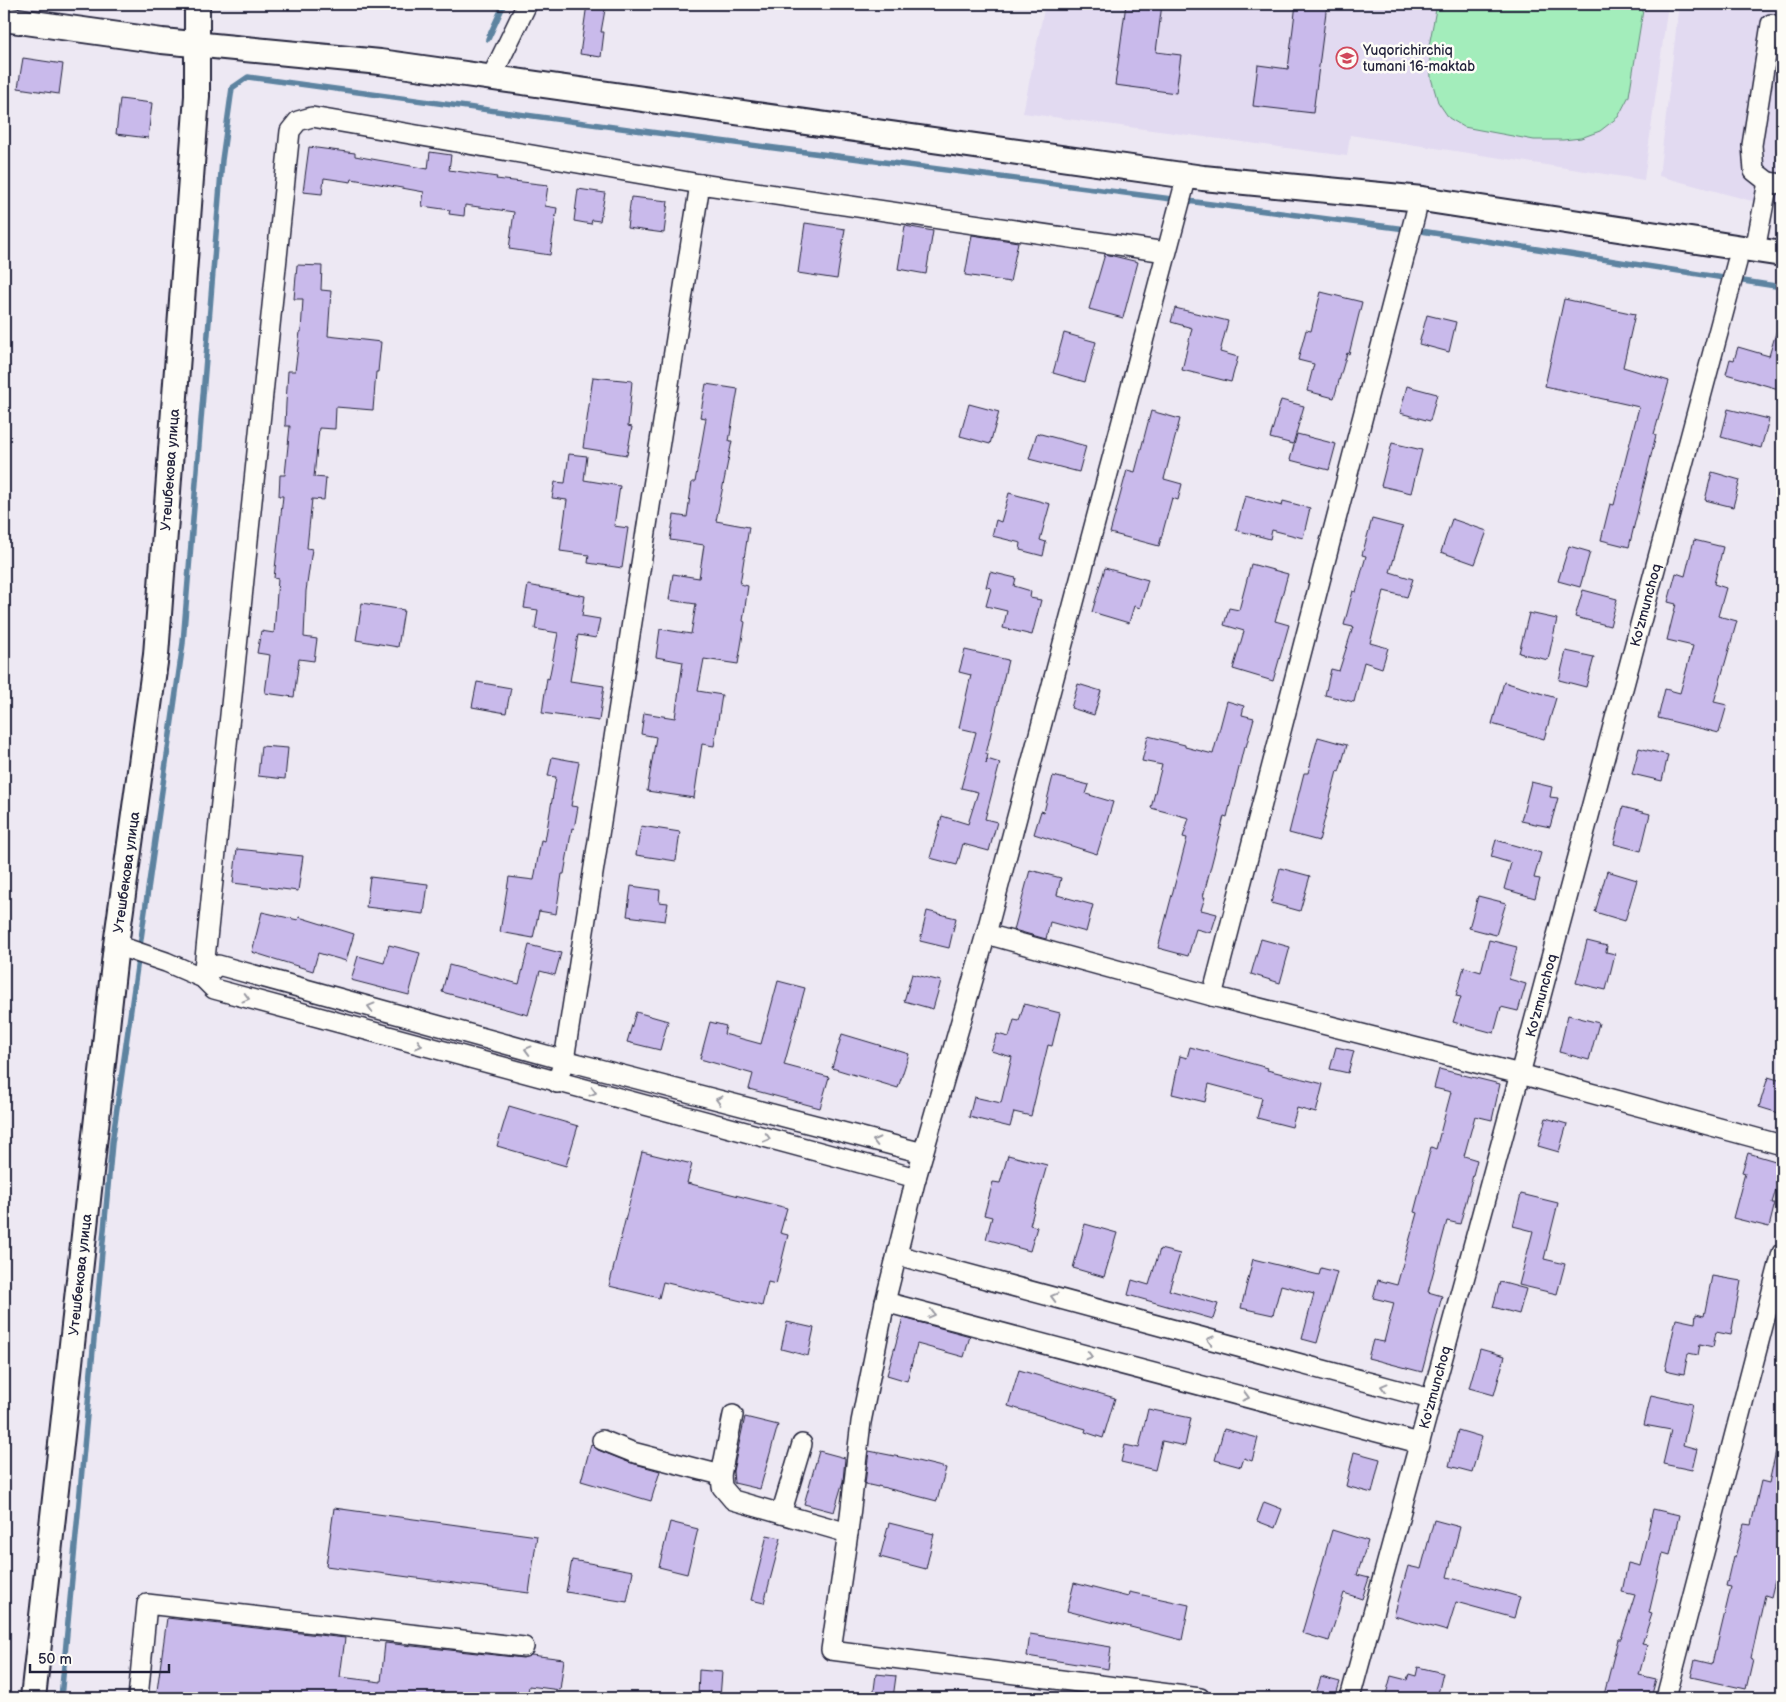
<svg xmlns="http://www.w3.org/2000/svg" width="1786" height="1702" font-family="'Balsamiq Sans',sans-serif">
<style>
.built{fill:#e2daf1}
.green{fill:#a3edbb;stroke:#62887b}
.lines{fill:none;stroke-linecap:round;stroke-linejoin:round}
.stream{stroke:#5d83a0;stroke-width:5.5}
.building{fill:#c9baeb;stroke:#22223b}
.minor-casing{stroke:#22223b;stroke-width:22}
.major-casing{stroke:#22223b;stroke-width:28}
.minor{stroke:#fdfcf7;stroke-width:19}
.major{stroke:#fdfcf7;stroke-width:24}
.oneway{stroke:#9a9aa2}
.labels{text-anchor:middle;stroke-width:5;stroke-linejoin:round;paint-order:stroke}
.poi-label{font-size:14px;fill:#22223b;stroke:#fdfcf7;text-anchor:start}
.street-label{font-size:14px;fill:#22223b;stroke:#fdfcf7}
</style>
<rect width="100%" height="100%" fill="#ede8f3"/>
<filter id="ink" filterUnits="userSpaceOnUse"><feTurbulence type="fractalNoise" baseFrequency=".02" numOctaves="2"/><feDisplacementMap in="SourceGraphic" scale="10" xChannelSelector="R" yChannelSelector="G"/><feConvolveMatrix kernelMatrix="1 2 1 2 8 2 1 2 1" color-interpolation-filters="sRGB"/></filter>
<g filter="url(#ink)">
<path class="built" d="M1045 4H1668L1644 180 1350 135 1347 156 1023 113Z
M1679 4H1782V206L1752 201 1659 176Z"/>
<path class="green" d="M1437 4H1644L1629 96 1618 117 1600 131 1581 138 1563 140H1534L1464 127 1449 118 1438 102 1431 78 1429 46Z"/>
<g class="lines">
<path class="stream" d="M488 39 504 4
M61 1698 112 1143 183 643 222 160 232 88 248 77 650 132 1421 231 1782 287"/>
</g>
<path class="building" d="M587 4H606L601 32H604L601 57 580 54Z
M1126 4H1162L1156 52 1181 55 1176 93 1115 85Z
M1296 4H1327L1313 113 1253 106 1258 65 1288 69Z
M23 58 63 64 59 94 18 88Z
M120 99 152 103 148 138 116 134Z
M309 147 355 153V156L428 169 430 152 451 155 449 170 497 177 496 179 548 185 545 206 557 208 550 255 509 249 514 212 465 205 464 216 449 214 450 210 422 206 424 192 352 179 351 182 324 178 322 194 303 192Z
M578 189 605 193 600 221 592 220 591 224 574 221Z
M631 197 668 201 664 233 627 228Z
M805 223 845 229 837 279 798 273Z
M905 226 933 231 926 274 898 269Z
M972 235 1018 242 1010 282 965 275Z
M1105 254 1138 262 1123 318 1089 309Z
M297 265 322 266 321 290 331 291 328 336 381 342 378 372H376L373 410 336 407 335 429 319 428 314 477 326 478 324 500 312 499 307 548 312 549 306 591 304 637 317 639 314 661 299 659 294 697 265 693 270 655 257 653 261 631 274 633 278 579 274 578 283 496H279L280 475H285L290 426H285L286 403 288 371H295L300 332H301L303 299H294Z
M1321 292 1362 302 1349 354 1347 353 1334 398 1307 391 1314 364 1298 360 1306 330 1311 331Z
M1564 299 1635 314 1623 367 1669 381 1654 434 1656 435 1629 547 1601 540 1610 504 1614 505 1639 407 1545 386Z
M1175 308 1228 321 1220 352 1238 357 1231 382 1182 370 1192 328 1171 322Z
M1427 315 1456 322 1449 352 1419 344Z
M1778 326 1782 327V390L1726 374 1730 359 1734 360 1738 347 1769 356Z
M1064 333 1096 342 1085 382 1053 373Z
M593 377 632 381 628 426 632 427 627 455 583 448Z
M706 384 738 389 729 441H732L716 521 749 527 740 584 748 586 743 621 745 622 738 664 704 659 698 691 722 695 714 746 702 744 694 798 647 791 656 737 641 734 644 713 675 718 683 662 656 657 660 629 691 634 696 604 669 600 673 574 699 578 704 545 670 540 674 515 687 517 692 482H695L706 418 700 417Z
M1407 386 1437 394 1430 421 1400 413Z
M1281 400 1304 406 1293 444 1270 438Z
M969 404 999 412 990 444 960 436Z
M1728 409 1769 419 1761 448 1721 437Z
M1151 411 1180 419 1164 479 1182 484 1178 500 1172 498 1159 546 1110 533 1127 470 1135 472Z
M1037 433 1086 446 1079 472 1029 459Z
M1297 434 1336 444 1329 470 1290 460Z
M1392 443 1422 450 1411 493 1381 486Z
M569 454 587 456 584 480 620 486 614 526 628 528 622 568 588 563 589 555 560 551 567 500 552 498 555 482 565 483Z
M1712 472 1740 480 1733 507 1705 500Z
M1009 493 1050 504 1040 540 1046 542 1043 556 1020 550 1021 543 992 536 996 520 1001 522Z
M1245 496 1282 506 1283 501 1310 508 1303 538 1272 530 1270 539 1236 530Z
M1372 519 1403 527 1390 572 1413 579 1407 597 1384 591 1370 643 1388 648 1382 668 1364 662 1354 702 1325 695 1331 669 1339 671 1353 627 1344 625 1353 591 1356 592 1366 556 1362 555Z
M1452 519 1487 531 1475 564 1441 552Z
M1694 540 1723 547 1714 584 1726 588 1718 616 1737 621 1714 702 1727 705 1719 733 1658 718 1665 689 1680 693 1693 646 1667 640 1676 604 1668 602 1676 573 1685 576Z
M1569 546 1590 552 1580 587 1558 581Z
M1251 564 1288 574 1275 621 1289 625 1273 681 1233 669 1244 631 1224 625 1229 608 1239 610Z
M1105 568 1148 580 1140 608 1134 606 1129 623 1092 612Z
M990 572 1016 578 1014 586 1031 591 1030 598 1041 600 1032 635 1003 628 1007 611 986 606 991 588 986 587Z
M528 585 585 596 582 616 600 619 596 638 578 635 570 681 604 686 599 721 542 713 547 678 549 679 558 633 535 629 538 610 524 608Z
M1583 590 1617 599 1610 626 1575 617Z
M362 603 404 610 398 647 356 640Z
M1529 613 1557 619 1548 660 1519 653Z
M965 650 1008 660 986 754H988L986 764 987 759 1000 763 985 819 997 822 989 851 963 844 957 865 930 858 942 816 968 824 978 792 961 788 976 732 959 728 971 675 959 672Z
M1566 651 1594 657 1586 687 1559 680Z
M477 682 511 688 506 713 472 707Z
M1504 682 1556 698 1544 739 1492 724Z
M1078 684 1101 691 1094 715 1071 708Z
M1227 701 1244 706 1242 715 1254 718 1246 747H1244L1227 817 1224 816 1203 897H1205L1201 910 1217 914 1211 933 1196 929 1188 956 1158 948 1187 838 1183 837 1189 818 1151 808 1162 765 1142 761 1148 736 1185 745V747L1213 754Z
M1318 737 1347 745 1339 772 1337 771 1319 841 1289 833 1304 773H1308Z
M261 746 288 748 285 779 258 776Z
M1639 748 1668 755 1662 781 1632 774Z
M552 757 579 762 571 806 578 807 574 829 572 828 564 874H562L556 914 539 911 533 938 500 932 509 877 534 880 541 840 545 841 556 777 548 776Z
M1053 776 1089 785 1086 794 1113 802 1097 854 1034 834 1041 811 1044 812Z
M1531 782 1552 787 1550 797 1558 798 1550 827 1521 821Z
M1623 807 1650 814 1641 851 1614 844Z
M641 826 680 832 676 861 636 855Z
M1496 840 1541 853 1534 878 1540 879 1535 898 1504 889 1511 863 1491 857Z
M237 849 303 856 298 891 233 883Z
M1280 868 1310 876 1300 911 1271 903Z
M1030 870 1061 878 1057 895 1093 905 1086 932 1050 922 1046 939 1014 930Z
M1607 871 1637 880 1625 921 1595 912Z
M370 877 428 884 424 914 366 907Z
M631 886 660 890 659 902 668 903 665 921 627 916Z
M1478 896 1506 903 1496 935 1469 928Z
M927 911 956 918 949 948 920 941Z
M262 912 298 920 299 917 354 934 346 961 318 953 313 971 252 952Z
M1261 939 1290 947 1280 983 1251 974Z
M1489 940 1517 947 1509 979 1526 984 1518 1011 1501 1007 1494 1033 1453 1022 1461 997 1456 996 1464 967 1481 972Z
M1587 941 1607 946 1606 952 1615 954 1606 990 1576 983Z
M389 945 420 953 409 995 351 980 358 956 384 963Z
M529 945 561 953 555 975 540 971 528 1015 442 992 449 965 519 984Z
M912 974 941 981 933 1009 904 1001Z
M778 981 805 988 784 1065 829 1077 820 1108 749 1089 753 1074 700 1059 710 1022 726 1026 724 1034 761 1044Z
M1024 1004 1060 1013 1052 1046 1048 1045 1031 1116 1014 1112 1010 1127 969 1117 974 1097 1001 1103 1012 1057 991 1051 997 1034 1009 1037 1014 1020 1019 1021Z
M636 1012 668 1021 660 1050 627 1042Z
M1568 1015 1599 1023 1589 1060 1559 1052Z
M842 1034 909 1054 898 1088 832 1068Z
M1190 1047 1268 1068 1267 1070 1323 1084 1316 1113 1297 1108 1292 1127 1257 1118 1262 1098 1209 1084 1205 1102 1172 1094 1180 1056 1187 1058Z
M1336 1047 1354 1051 1348 1073 1330 1069Z
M1439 1069 1500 1084 1492 1120 1475 1116 1464 1156 1477 1160 1460 1224 1447 1221 1428 1292 1442 1296 1422 1372 1368 1358 1373 1340 1384 1342 1394 1303 1373 1298 1378 1280 1397 1285 1417 1213 1414 1212 1431 1147 1436 1149 1451 1092 1434 1088Z
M1768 1077 1782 1081V1114L1759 1107Z
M509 1106 578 1126 566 1166 497 1146Z
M1546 1118 1567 1124 1559 1152 1538 1146Z
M642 1152 692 1164 687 1183 787 1208 780 1233 788 1235 776 1284 768 1282 762 1306 663 1282 659 1298 609 1286Z
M1748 1153 1782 1163V1169L1772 1203H1775L1769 1227 1733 1218 1745 1173 1742 1172Z
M1008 1155 1047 1165 1030 1225 1037 1227 1030 1251 986 1239 992 1217 984 1215 993 1182 1000 1183Z
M1521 1194 1558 1203 1544 1259 1565 1264 1557 1294 1519 1285 1533 1231 1513 1226Z
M1085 1224 1117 1233 1104 1277 1073 1268Z
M1160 1249 1180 1254 1169 1290 1218 1304 1213 1319 1128 1295 1132 1280 1149 1285Z
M1253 1259 1319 1275 1321 1268 1337 1272 1317 1343 1302 1339 1314 1294 1281 1285 1273 1315 1241 1308Z
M1712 1276 1741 1281 1731 1335 1716 1332 1713 1347 1700 1344 1698 1355 1688 1353 1684 1374 1665 1370 1676 1319 1695 1323 1696 1314 1704 1316Z
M1500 1282 1526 1289 1519 1314 1493 1307Z
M903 1318 970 1336 964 1357 917 1344 907 1381 887 1375Z
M787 1322 814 1328 808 1356 781 1349Z
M1480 1349 1505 1356 1494 1395 1469 1388Z
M1019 1370 1115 1398 1103 1438 1085 1432 1086 1429 1008 1406Z
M1651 1395 1692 1404 1683 1445 1697 1449 1692 1470 1663 1464 1671 1430 1644 1425Z
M1148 1409 1191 1418 1185 1446 1162 1441 1155 1470 1121 1462 1125 1445 1139 1448Z
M745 1417 778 1425 760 1489 734 1483 733 1471Z
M1224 1429 1258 1438 1252 1461 1244 1458 1241 1467 1215 1460Z
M1458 1430 1482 1437 1472 1472 1449 1466Z
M591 1444 598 1450 628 1462 660 1471 651 1501 581 1481Z
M819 1451 845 1458 843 1481 834 1512 804 1504Z
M869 1451 905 1458 946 1468 937 1501 878 1486V1487L865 1484Z
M1776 1451 1782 1452V1552L1771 1597 1765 1595 1751 1658 1753 1659 1746 1689 1691 1677 1695 1660 1712 1664 1715 1650H1716L1731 1587 1726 1586 1733 1556 1735 1557 1744 1524 1751 1525 1761 1481 1769 1483Z
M1354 1452 1380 1459 1372 1493 1346 1486Z
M1264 1502 1282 1509 1275 1528 1257 1521Z
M334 1508 537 1536 529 1593 326 1566Z
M1653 1509 1679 1515 1670 1555 1663 1553 1649 1613 1652 1614 1642 1644 1647 1645 1639 1675 1656 1679 1651 1698H1619L1604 1695 1618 1639H1621L1635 1595 1622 1592 1628 1563 1640 1566Z
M1434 1520 1460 1527 1447 1577 1520 1597 1514 1618 1456 1602 1447 1631 1394 1616 1408 1566 1421 1569Z
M670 1522 698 1529 687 1574 659 1567Z
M889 1523 934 1534 926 1569 880 1557Z
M1332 1530 1368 1541 1357 1575 1369 1578 1362 1599 1344 1593 1329 1641 1302 1633Z
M767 1535 781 1538 764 1603 751 1600Z
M572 1560 633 1571 627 1602 566 1592Z
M1074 1583 1128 1597 1129 1592 1189 1605 1182 1640 1067 1611Z
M167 1618 345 1638 340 1677 381 1682 385 1643 523 1658 531 1655 564 1659 560 1690 529 1686 527 1698H156Z
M1030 1634 1111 1647 1108 1669 1027 1656Z
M1418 1667 1443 1673 1437 1698H1385L1391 1676 1407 1680 1409 1674 1416 1676Z
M699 1670 722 1672 720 1698H698Z
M876 1674 896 1676 893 1698H873Z
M1321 1677 1340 1682 1335 1698 1316 1693Z"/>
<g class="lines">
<g class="minor-casing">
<g id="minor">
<path d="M491 78 527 4"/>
<path d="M1768 182 1754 171 1752 145 1771 24"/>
<path d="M1184 187 986 934 916 1178 885 1302 861 1422 848 1533 831 1650 1200 1698"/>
<path d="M1755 250 1768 182 1782 184"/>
<path d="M986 934 1212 996 1520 1074 1782 1145"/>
<path d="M116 945 166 962 203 978 214 989 916 1178"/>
<path d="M203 978 290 131 298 121 312 117 700 184 1166 252"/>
<path d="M203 978 218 965 564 1060 923 1153"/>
<path d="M1212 996 1416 212"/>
<path d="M557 1083 564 1060 700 184"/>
<path d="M897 1255 1431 1399"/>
<path d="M885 1302 1419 1443"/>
<path d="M733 1415 721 1475 722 1487 733 1500 848 1533"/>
<path d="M602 1440 632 1452 721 1475"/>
<path d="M781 1514 802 1444"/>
<path d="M138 1698 147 1604 524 1647"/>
<path id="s1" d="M1350 1698 1520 1074 1737 262"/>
<path d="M1666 1698 1782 1253"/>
</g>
</g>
<g class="major-casing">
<g id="major">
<path d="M4 19 162 41 380 62 1203 178 1422 199 1782 254"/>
<path id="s2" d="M33 1698 116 945 156 655 197 96V4"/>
</g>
</g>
<use href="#minor" class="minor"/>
<use href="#major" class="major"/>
</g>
<defs><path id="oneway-chevron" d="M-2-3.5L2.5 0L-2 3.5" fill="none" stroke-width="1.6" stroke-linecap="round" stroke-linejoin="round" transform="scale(1.25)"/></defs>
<g class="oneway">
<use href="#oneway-chevron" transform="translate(246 998) rotate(15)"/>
<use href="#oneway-chevron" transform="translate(371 1007) rotate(-165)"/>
<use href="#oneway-chevron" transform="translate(419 1045) rotate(15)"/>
<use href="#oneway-chevron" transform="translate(528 1050) rotate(-165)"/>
<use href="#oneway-chevron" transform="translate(593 1092) rotate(15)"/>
<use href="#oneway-chevron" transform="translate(719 1100) rotate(-166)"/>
<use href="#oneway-chevron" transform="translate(767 1138) rotate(15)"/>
<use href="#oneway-chevron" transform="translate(876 1141) rotate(-166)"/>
<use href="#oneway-chevron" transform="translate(1054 1297) rotate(-165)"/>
<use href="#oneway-chevron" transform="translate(932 1314) rotate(15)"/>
<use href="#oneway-chevron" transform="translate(1210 1340) rotate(-165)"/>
<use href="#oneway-chevron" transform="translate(1089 1356) rotate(15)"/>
<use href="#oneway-chevron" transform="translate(1384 1387) rotate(-165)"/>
<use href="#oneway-chevron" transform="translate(1246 1397) rotate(15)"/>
</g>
</g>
<defs>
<g id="school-ring" transform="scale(1.125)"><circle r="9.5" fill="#fdfcf7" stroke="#d1495b" stroke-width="1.5"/><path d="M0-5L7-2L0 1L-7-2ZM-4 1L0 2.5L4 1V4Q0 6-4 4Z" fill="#d1495b"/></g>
</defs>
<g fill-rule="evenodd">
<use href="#school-ring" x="1347" y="58"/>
</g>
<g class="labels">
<g class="poi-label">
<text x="1363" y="55">Yuqorichirchiq<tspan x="1363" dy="16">tumani 16-maktab</tspan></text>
</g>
<g class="street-label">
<text dy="5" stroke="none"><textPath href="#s2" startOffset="1236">Утешбекова улица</textPath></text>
<text dy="5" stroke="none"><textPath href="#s1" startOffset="1132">Ko'zmunchoq</textPath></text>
<text dy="5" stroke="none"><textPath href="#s2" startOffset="831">Утешбекова улица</textPath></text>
<text dy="5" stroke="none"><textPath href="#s1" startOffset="728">Ko'zmunchoq</textPath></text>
<text dy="5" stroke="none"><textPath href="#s2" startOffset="426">Утешбекова улица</textPath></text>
<text dy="5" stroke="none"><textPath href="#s1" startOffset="322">Ko'zmunchoq</textPath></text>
</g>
</g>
<rect width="1786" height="1702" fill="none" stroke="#fdfcf7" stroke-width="20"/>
<rect x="10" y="10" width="1766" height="1682" fill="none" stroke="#22223b" stroke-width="2" filter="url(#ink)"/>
<path d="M30 1664v8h139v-8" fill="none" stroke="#22223b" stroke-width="2.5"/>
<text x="38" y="1664" font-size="15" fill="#22223b" stroke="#fdfcf7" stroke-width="4" paint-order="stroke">50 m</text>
</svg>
